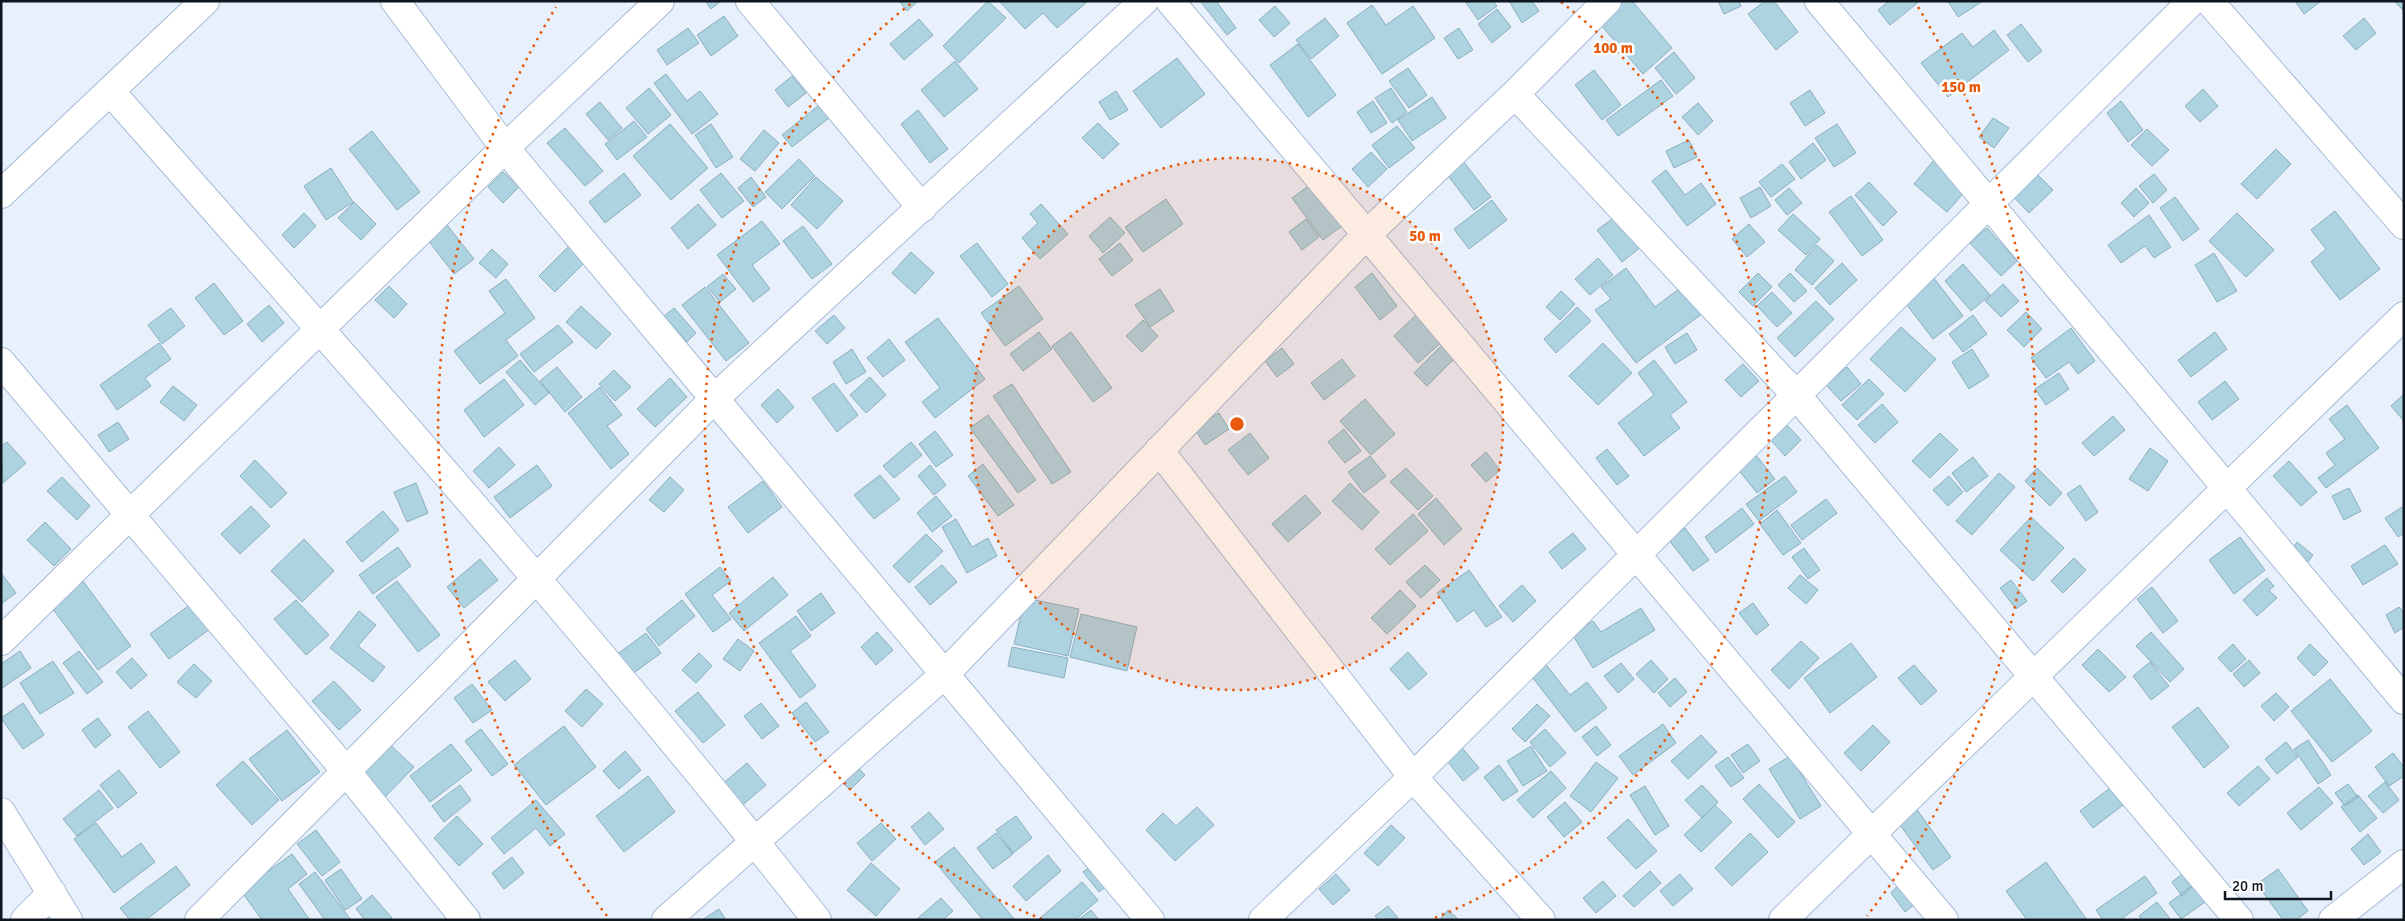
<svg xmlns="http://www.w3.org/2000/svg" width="2405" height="921" font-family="Signika,sans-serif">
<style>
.building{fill:#add2e0;stroke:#8bafbd}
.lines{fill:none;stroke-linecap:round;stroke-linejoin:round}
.minor-casing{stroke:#a7bbd6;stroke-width:30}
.minor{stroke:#fff;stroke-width:28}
.ring{fill:none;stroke:#e8590c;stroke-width:2.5;stroke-dasharray:2.5 5}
.centre{fill:#e8590c;stroke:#fdfdfd;stroke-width:2.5}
.ring-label{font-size:15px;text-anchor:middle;font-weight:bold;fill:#e8590c;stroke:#fdfdfd;stroke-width:5;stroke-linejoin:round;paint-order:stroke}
</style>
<rect width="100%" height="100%" fill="#e8f0fc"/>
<path class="building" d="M705 1H721L711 9Z
M899 1H918L907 11Z
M988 1 1006 18 959 63 943 46Z
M999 1H1086L1087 2 1057 28 1043 13 1025 29Z
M1200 1H1216L1236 28 1227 35Z
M1465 1H1493L1497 6 1478 20Z
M1509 1H1532L1539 11 1522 23Z
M1613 1H1632L1672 48 1643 74 1594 17Z
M1718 1H1739L1741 6 1724 14Z
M1765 1H1774L1798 32 1776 50 1748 14Z
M1889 1H1920L1890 25 1878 10Z
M1948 1H1983L1958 17Z
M2295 1H2321L2304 14Z
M2394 1H2404V11Z
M1372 5 1386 25 1413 6 1435 38 1382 74 1347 23Z
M1275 6 1290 23 1274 37 1259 20Z
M1497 9 1511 27 1492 43 1478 24Z
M724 16 738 36 711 56 697 35Z
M1325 18 1339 36 1311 59 1296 40Z
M2364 18 2376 33 2356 50 2343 36Z
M919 19 933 35 904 60 890 44Z
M2021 24 2042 51 2028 62 2007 35Z
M688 28 699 43 667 65 657 50Z
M1459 28 1473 50 1458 59 1444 38Z
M1994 30 2009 50 1948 97 1921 63 1962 33 1973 47Z
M1298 44 1336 95 1308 117 1270 65Z
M1674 52 1695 78 1676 94 1655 68Z
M1177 58 1205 94 1161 128 1133 91Z
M955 61 978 89 944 117 921 90Z
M1408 68 1427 95 1409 108 1389 81Z
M1594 70 1621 105 1602 120 1575 85Z
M666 74 687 101 700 91 718 114 692 134 654 83Z
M792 76 806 93 788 107 775 90Z
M1661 80 1673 96 1618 136 1606 120Z
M649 88 671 115 648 134 626 108Z
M1391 88 1407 112 1392 123 1375 98Z
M2203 89 2218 106 2200 122 2185 106Z
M1810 90 1825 113 1805 126 1790 103Z
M1116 91 1128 110 1110 120 1099 102Z
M1432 97 1446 118 1412 141 1398 120Z
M1373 101 1387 123 1371 133 1357 112Z
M2121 101 2143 130 2128 142 2107 113Z
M600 102 622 128 608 140 586 114Z
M1698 103 1713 121 1698 135 1682 117Z
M818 106 829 118 792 147 782 135Z
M918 110 948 149 930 163 901 124Z
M1993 118 2009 128 1994 148 1979 137Z
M634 121 647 137 617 160 605 144Z
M1098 123 1119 144 1103 159 1082 138Z
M670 124 708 168 671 200 633 156Z
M711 124 733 157 716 168 695 135Z
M1837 124 1856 153 1834 167 1815 138Z
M1397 126 1415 148 1389 168 1372 145Z
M565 128 603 171 585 186 547 143Z
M2147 129 2169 150 2152 166 2131 145Z
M764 130 779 143 755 171 740 159Z
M372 131 420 192 397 210 349 149Z
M1689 140 1697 157 1674 168 1666 151Z
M1813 143 1826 160 1801 179 1789 162Z
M2276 149 2291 164 2257 199 2241 184Z
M1371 152 1387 169 1368 187 1352 169Z
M799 159 815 176 782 209 765 192Z
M1934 160 1968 188 1947 212 1914 184Z
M1463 161 1491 197 1474 210 1446 173Z
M1782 164 1795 179 1771 197 1759 182Z
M2029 166 2053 190 2029 213 2006 189Z
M331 168 353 202 326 220 304 186Z
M1666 170 1685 195 1701 183 1716 204 1687 226 1652 181Z
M503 172 519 187 503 203 488 187Z
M624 173 641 195 605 223 589 202Z
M721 173 744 201 722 218 700 190Z
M2154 174 2167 190 2153 203 2139 186Z
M751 177 766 197 753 207 738 188Z
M816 177 843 201 817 229 791 205Z
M1318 179 1349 221 1323 240 1292 198Z
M1869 182 1897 212 1883 226 1855 195Z
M1760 187 1771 206 1751 218 1740 198Z
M1789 188 1802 203 1787 215 1775 200Z
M2136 188 2149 203 2134 217 2121 203Z
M1851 196 1883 240 1862 256 1829 212Z
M2175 197 2199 229 2183 241 2160 208Z
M1166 199 1183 224 1143 252 1125 227Z
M1492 200 1507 220 1469 249 1454 229Z
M354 202 376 224 361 240 338 218Z
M698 204 716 225 688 249 671 228Z
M1041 204 1068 234 1040 259 1022 238 1038 223 1030 214Z
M1623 211 1647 242 1622 262 1597 230Z
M2335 211 2380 269 2340 300 2311 262 2326 249 2311 230Z
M304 213 316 226 294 248 282 235Z
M2237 213 2274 250 2246 277 2209 241Z
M1793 214 1820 239 1806 255 1778 230Z
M2149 215 2171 247 2154 258 2145 246 2121 263 2108 245Z
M1110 217 1125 233 1103 253 1089 236Z
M1306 219 1319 237 1302 250 1289 232Z
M762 221 780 244 752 265 770 289 753 302 717 255Z
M1749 224 1765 242 1747 257 1732 239Z
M447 225 474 259 454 274 428 240Z
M803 226 832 264 812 279 783 241Z
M1987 228 2017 261 2001 276 1970 243Z
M977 243 1008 284 992 297 960 256Z
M1120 243 1133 260 1112 276 1099 259Z
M570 245 586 261 555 292 539 276Z
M1817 245 1834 261 1812 285 1795 270Z
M492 249 508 264 496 278 479 263Z
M911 252 934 273 915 294 892 273Z
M2214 253 2237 291 2217 302 2195 265Z
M1598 258 1613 275 1590 295 1575 279Z
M1842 263 1857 280 1830 305 1815 288Z
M1963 264 1990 295 1971 311 1945 281Z
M1626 268 1655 307 1683 286 1703 313 1636 363 1595 310 1611 299 1601 287Z
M1372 273 1397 306 1380 320 1355 287Z
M1758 273 1772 287 1753 306 1739 292Z
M1790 273 1807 291 1794 302 1778 285Z
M1930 273 1963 316 1933 339 1900 296Z
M723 274 736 289 720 302 707 287Z
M506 279 535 318 506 340 518 356 480 384 454 351 505 313 489 291Z
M214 283 243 321 224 335 195 298Z
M2003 284 2019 301 2001 317 1985 301Z
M389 286 407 304 394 318 375 300Z
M1019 286 1043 319 1005 346 981 313Z
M705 287 749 343 726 361 682 305Z
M1160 289 1174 311 1150 327 1135 305Z
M1561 291 1575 304 1560 320 1546 307Z
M1772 292 1792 313 1777 327 1757 306Z
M1816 301 1834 319 1795 357 1777 338Z
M269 305 284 323 262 342 247 324Z
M581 306 611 334 596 349 566 322Z
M1577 307 1591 321 1556 353 1544 339Z
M171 308 185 326 162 344 148 325Z
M674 308 696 333 687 342 664 316Z
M2026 312 2042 329 2024 347 2007 330Z
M1418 313 1443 341 1418 363 1394 336Z
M834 315 845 328 827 344 815 331Z
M1973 315 1987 334 1963 352 1949 334Z
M938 318 985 379 935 418 922 402 940 388 905 342Z
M1143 320 1158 336 1142 352 1126 336Z
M558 325 573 342 534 372 520 354Z
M1901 327 1936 359 1905 392 1870 359Z
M2071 328 2095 361 2078 374 2069 362 2046 378 2031 358Z
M1039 332 1052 349 1023 371 1010 354Z
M1071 332 1112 388 1093 402 1052 346Z
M2215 332 2227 349 2191 377 2178 360Z
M1687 333 1697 350 1675 364 1665 347Z
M889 339 905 360 883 377 867 358Z
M1445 342 1458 355 1427 386 1414 373Z
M159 343 171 359 145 378 151 386 117 410 100 385Z
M1603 343 1632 373 1598 405 1569 376Z
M1282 348 1294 364 1277 377 1265 361Z
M852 349 866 372 846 384 833 362Z
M1972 349 1989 376 1969 389 1952 362Z
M1342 359 1355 376 1324 400 1311 383Z
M520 360 549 393 535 405 506 372Z
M1654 360 1687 402 1670 415 1680 428 1644 456 1618 423 1654 395 1638 373Z
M1743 364 1759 381 1741 397 1725 380Z
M557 367 582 397 565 412 540 381Z
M1847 367 1861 384 1841 401 1826 385Z
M614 370 631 387 615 401 599 384Z
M2059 373 2069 389 2046 405 2035 389Z
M870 377 886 395 866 413 850 395Z
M670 378 687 397 655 427 637 409Z
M504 379 524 405 484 437 464 410Z
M1869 379 1884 394 1857 420 1842 405Z
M2225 381 2239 399 2212 420 2198 402Z
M834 383 858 415 837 432 812 398Z
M1012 384 1071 472 1052 484 993 396Z
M173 386 197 405 184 421 160 402Z
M600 387 622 415 607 426 629 454 611 469 568 413Z
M778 389 794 407 777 423 761 405Z
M2404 394V421L2391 406Z
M1365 399 1395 434 1371 455 1340 421Z
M1882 404 1898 422 1875 443 1858 425Z
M2347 405 2379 448 2326 488 2318 478 2335 465 2326 453 2345 439 2329 419Z
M1219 413 1229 429 1205 445 1194 428Z
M988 415 1036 480 1018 493 970 428Z
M2113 416 2125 430 2094 456 2082 443Z
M118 422 129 439 109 452 98 435Z
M1786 424 1801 440 1785 456 1770 439Z
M1344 429 1361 451 1345 463 1328 442Z
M935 431 953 455 936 467 919 444Z
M1250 433 1269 458 1248 475 1228 450Z
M1940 433 1958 450 1930 478 1912 461Z
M7 442 26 463 3 483 1 446Z
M911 442 922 455 894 478 883 466Z
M499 447 515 465 489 488 473 471Z
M2150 448 2168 461 2148 491 2129 479Z
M1607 449 1629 476 1617 485 1596 458Z
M1486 452 1500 470 1486 482 1471 465Z
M1755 454 1775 479 1757 493 1737 468Z
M1370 456 1386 476 1364 493 1348 472Z
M1973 457 1988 476 1966 492 1952 473Z
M255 460 287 493 271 508 240 476Z
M2289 461 2317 492 2301 506 2273 476Z
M983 464 1014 505 998 516 968 476Z
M537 465 552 486 510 518 494 497Z
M930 465 946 485 934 495 918 476Z
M1406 468 1433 496 1418 510 1390 482Z
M2037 468 2062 493 2050 506 2025 481Z
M1999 473 2015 487 1972 535 1956 521Z
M880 475 900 499 874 519 854 495Z
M1785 476 1797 492 1759 521 1746 504Z
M1949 476 1963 492 1948 506 1933 490Z
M62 477 90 506 77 520 47 491Z
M670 477 684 490 664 512 649 500Z
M763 481 782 507 748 533 728 507Z
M416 483 428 513 407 522 394 492Z
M1350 483 1379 512 1362 530 1332 501Z
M2080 485 2098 512 2086 521 2067 494Z
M2349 488 2361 511 2344 520 2332 496Z
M1305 495 1321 513 1288 542 1272 524Z
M936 496 952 516 932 532 917 513Z
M1436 498 1462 529 1444 545 1418 514Z
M1826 499 1837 513 1802 540 1791 525Z
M251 506 270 526 240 554 221 534Z
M2404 506V533L2398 537 2385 518Z
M1742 508 1754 524 1716 553 1705 537Z
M1777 510 1801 543 1783 555 1760 524Z
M383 511 399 530 362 562 346 542Z
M1413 514 1428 531 1390 565 1375 549Z
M2031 517 2064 548 2033 581 2000 550Z
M956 519 972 547 988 538 997 556 967 573 942 527Z
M45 522 71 549 54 566 27 540Z
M1685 528 1709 560 1693 571 1669 540Z
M1573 533 1586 549 1562 569 1549 552Z
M926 534 943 551 909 583 893 566Z
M2240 537 2265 570 2234 594 2209 560Z
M304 539 334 571 302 602 271 571Z
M2297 542 2313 555 2308 562 2292 549Z
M2385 545 2398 564 2363 585 2351 566Z
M398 547 411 566 373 594 359 575Z
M1804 548 1820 570 1808 579 1792 557Z
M2074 558 2086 570 2063 593 2051 581Z
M480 559 498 580 464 608 447 587Z
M942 565 957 582 930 605 915 587Z
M1425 565 1440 580 1421 598 1406 582Z
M720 567 731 581 712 595 731 619 713 632 685 594Z
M1469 570 1502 617 1486 627 1474 610 1457 622 1437 593Z
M1 573 16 593 1 604Z
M1800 575 1818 590 1806 604 1788 588Z
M80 577 131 646 98 670 47 601Z
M773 577 788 595 744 631 729 613Z
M2267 578 2274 586 2269 590 2277 598 2257 616 2243 600Z
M2011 580 2027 601 2016 609 2000 588Z
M397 581 440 635 418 652 376 597Z
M1522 585 1536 601 1513 622 1499 606Z
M2152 587 2178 621 2163 633 2137 599Z
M1400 590 1416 606 1387 634 1371 618Z
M821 593 835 613 811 631 797 611Z
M1025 598 1079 609 1068 656 1014 644Z
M296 600 329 635 306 655 274 619Z
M682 600 695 616 659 646 646 629Z
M1753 603 1769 625 1756 635 1739 613Z
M191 604 210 629 169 659 150 634Z
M2399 607 2404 613V627L2395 633 2386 615Z
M1641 608 1655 630 1593 668 1572 634 1593 621 1601 632Z
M359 611 376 625 358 646 385 667 373 682 330 648Z
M1081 614 1137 627 1127 671 1070 657Z
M796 616 811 636 790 651 816 686 800 698 759 643Z
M877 632 893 650 876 665 861 647Z
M2151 632 2184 669 2170 682 2136 646Z
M646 633 661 653 631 675 616 655Z
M738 639 754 651 740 671 723 659Z
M1801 641 1819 658 1789 689 1771 670Z
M1851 643 1877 677 1830 713 1804 678Z
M2233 644 2246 659 2231 672 2218 658Z
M2310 644 2328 662 2314 676 2297 658Z
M1012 647 1068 658 1064 678 1008 666Z
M2098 649 2126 677 2109 692 2082 665Z
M20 651 31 668 1 689V664Z
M79 651 103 682 87 694 63 663Z
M1408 652 1427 674 1409 690 1390 669Z
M699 653 712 666 696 683 682 670Z
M132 658 147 675 131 689 116 672Z
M515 660 531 679 505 701 488 682Z
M1651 660 1668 679 1654 693 1636 674Z
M2249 660 2260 673 2244 687 2233 674Z
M53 661 74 693 40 714 20 683Z
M1544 662 1570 695 1587 682 1607 708 1575 732 1529 673Z
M2150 662 2169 686 2151 700 2133 676Z
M1621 663 1634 679 1618 693 1604 676Z
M194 664 212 681 196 698 177 682Z
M1914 665 1937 691 1921 705 1898 678Z
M1675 678 1687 692 1670 707 1658 693Z
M2330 679 2372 731 2332 762 2291 711Z
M334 681 361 710 339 730 312 701Z
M472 684 492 710 473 723 454 698Z
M586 689 603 704 582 727 565 711Z
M698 692 725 725 703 743 675 711Z
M2276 693 2289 707 2274 721 2261 706Z
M806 702 829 732 815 742 792 713Z
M23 703 44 735 23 749 1 718Z
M761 703 779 726 762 739 744 716Z
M1537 704 1550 716 1525 742 1512 729Z
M2198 707 2229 747 2204 768 2172 727Z
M148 711 180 752 160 768 128 727Z
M98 718 111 735 95 748 82 730Z
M1663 724 1676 743 1633 775 1619 756Z
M1873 725 1890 742 1861 771 1844 753Z
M564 726 596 767 546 805 514 765Z
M1596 726 1611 745 1597 756 1582 737Z
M481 729 508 764 492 776 465 741Z
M1545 729 1566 753 1550 767 1530 742Z
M287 730 320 772 282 801 249 759Z
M1701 735 1717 752 1688 779 1671 761Z
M384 739 414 767 385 797 355 769Z
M2308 740 2331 775 2318 784 2294 749Z
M2286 742 2298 757 2277 774 2265 759Z
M451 744 472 770 430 802 410 776Z
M1459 744 1479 768 1463 781 1444 757Z
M1748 744 1760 761 1743 773 1731 755Z
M1531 746 1547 771 1523 786 1507 761Z
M625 751 641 770 619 789 603 771Z
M2393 753 2404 767V776L2389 786 2375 767Z
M1790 756 1821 806 1800 819 1769 769Z
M1728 757 1744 778 1731 787 1715 766Z
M849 758 865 775 850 790 833 773Z
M243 761 279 800 252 825 216 785Z
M1596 762 1618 778 1591 812 1570 796Z
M747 763 766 785 739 808 720 786Z
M1499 765 1518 791 1503 801 1484 777Z
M2258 766 2270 779 2239 806 2227 793Z
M119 770 137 793 118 808 100 785Z
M1551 771 1566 788 1533 818 1517 800Z
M648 776 675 812 624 852 596 816Z
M2385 782 2399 800 2383 813 2368 796Z
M1759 784 1795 822 1778 838 1743 799Z
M2348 784 2358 797 2348 804 2344 805 2335 793Z
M460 785 471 800 444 822 432 806Z
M1702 785 1718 802 1702 818 1685 800Z
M2114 785 2127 802 2093 828 2080 811Z
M1645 786 1669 826 1655 835 1630 795Z
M2319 787 2333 803 2301 830 2287 813Z
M99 790 113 808 77 836 63 819Z
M2358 795 2377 818 2360 832 2341 807Z
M536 800 565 834 550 846 536 828 504 854 491 838Z
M1565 802 1582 822 1564 837 1547 817Z
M1715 805 1732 822 1701 852 1684 835Z
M1197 807 1214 825 1175 861 1146 830 1163 813 1176 826Z
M1915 807 1951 857 1933 870 1897 821Z
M929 812 944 829 925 845 911 827Z
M457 816 483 844 459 866 434 838Z
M1016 816 1032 838 1013 853 996 830Z
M1628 819 1657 851 1636 869 1607 838Z
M96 823 122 857 141 843 155 862 114 893 74 839Z
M881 823 896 839 872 861 857 843Z
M1391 825 1405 838 1378 866 1364 853Z
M316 830 340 862 322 876 297 844Z
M996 833 1013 854 993 869 977 848Z
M1750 833 1768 852 1732 886 1715 868Z
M2368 834 2381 852 2364 865 2351 849Z
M954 847 1015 920H983L935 862Z
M292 854 307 874 288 889 310 920H262L241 891Z
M1048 855 1061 871 1026 901 1013 886Z
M512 857 524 873 504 889 492 873Z
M1099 860 1114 880 1099 892 1083 872Z
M2046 862 2087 920H2027L2006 891Z
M871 863 900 889 876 916 847 890Z
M176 866 190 885 146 920H130L120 908Z
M341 869 362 899 345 910 325 880Z
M2278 869 2308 911 2296 920H2283L2257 884Z
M1650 871 1661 883 1634 907 1623 896Z
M315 872 351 920H325L299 884Z
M1336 874 1350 890 1333 905 1319 889Z
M1680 874 1693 889 1673 906 1660 891Z
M2182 874 2192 887 2182 896 2172 882Z
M2145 876 2157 893 2120 920H2103L2096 910Z
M1603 881 1616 896 1596 913 1583 898Z
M1082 882 1098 900 1075 920H1038Z
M1899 884 1915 904 1905 912 1891 893Z
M2193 885 2205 902 2181 919 2169 903Z
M372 895 392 918 390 920H365L356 909Z
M941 898 953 911 943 920 917 919Z
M2157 902 2171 920H2142L2139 916Z
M1388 906 1398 918 1378 920 1375 916Z
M719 909 726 920H702Z
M1091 910 1099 920H1078Z
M1448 910 1459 920H1439Z"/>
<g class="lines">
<g class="minor-casing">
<path id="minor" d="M395 1 505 148 1150 920
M750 1 922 208
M1170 1 1944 920
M1819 1 2404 700
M2209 1 2404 225
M110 91C350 363 592 634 817 920
M1515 94 1797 396 2239 920
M1 194 205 1
M1 362 346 771 466 920
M1159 450 1413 777 1541 920
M1 641 505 148 660 1
M1 812 68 920
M25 920 52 893
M199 920 715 398 1144 1
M666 920 945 674 1366 235 1515 94 1607 1
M1263 920 1413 777 2192 1
M1783 920 2404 316
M2333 920 2404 864"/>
</g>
<use href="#minor" class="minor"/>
</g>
<circle cx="1237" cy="424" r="266" fill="#e8590c" fill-opacity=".12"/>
<g class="ring">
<circle cx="1237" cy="424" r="266"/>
<path d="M1042 919A532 532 0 0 1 913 2M1561 2A532 532 0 0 1 1432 919"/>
<path d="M607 916A799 799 0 0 1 556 7M1918 7A799 799 0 0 1 1867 916"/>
</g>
<circle cx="1237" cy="424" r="8" class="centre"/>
<g class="ring-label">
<text x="1613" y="53">100 m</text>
<text x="1961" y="92">150 m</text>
<text x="1425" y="241">50 m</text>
</g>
<rect width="2405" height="921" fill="none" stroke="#0f161f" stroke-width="5"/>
<path d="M2225 891v8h106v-8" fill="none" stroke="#0f161f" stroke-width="2.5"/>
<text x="2232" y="891" font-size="15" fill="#0f161f" stroke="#fdfdfd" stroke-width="4" paint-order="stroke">20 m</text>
</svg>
